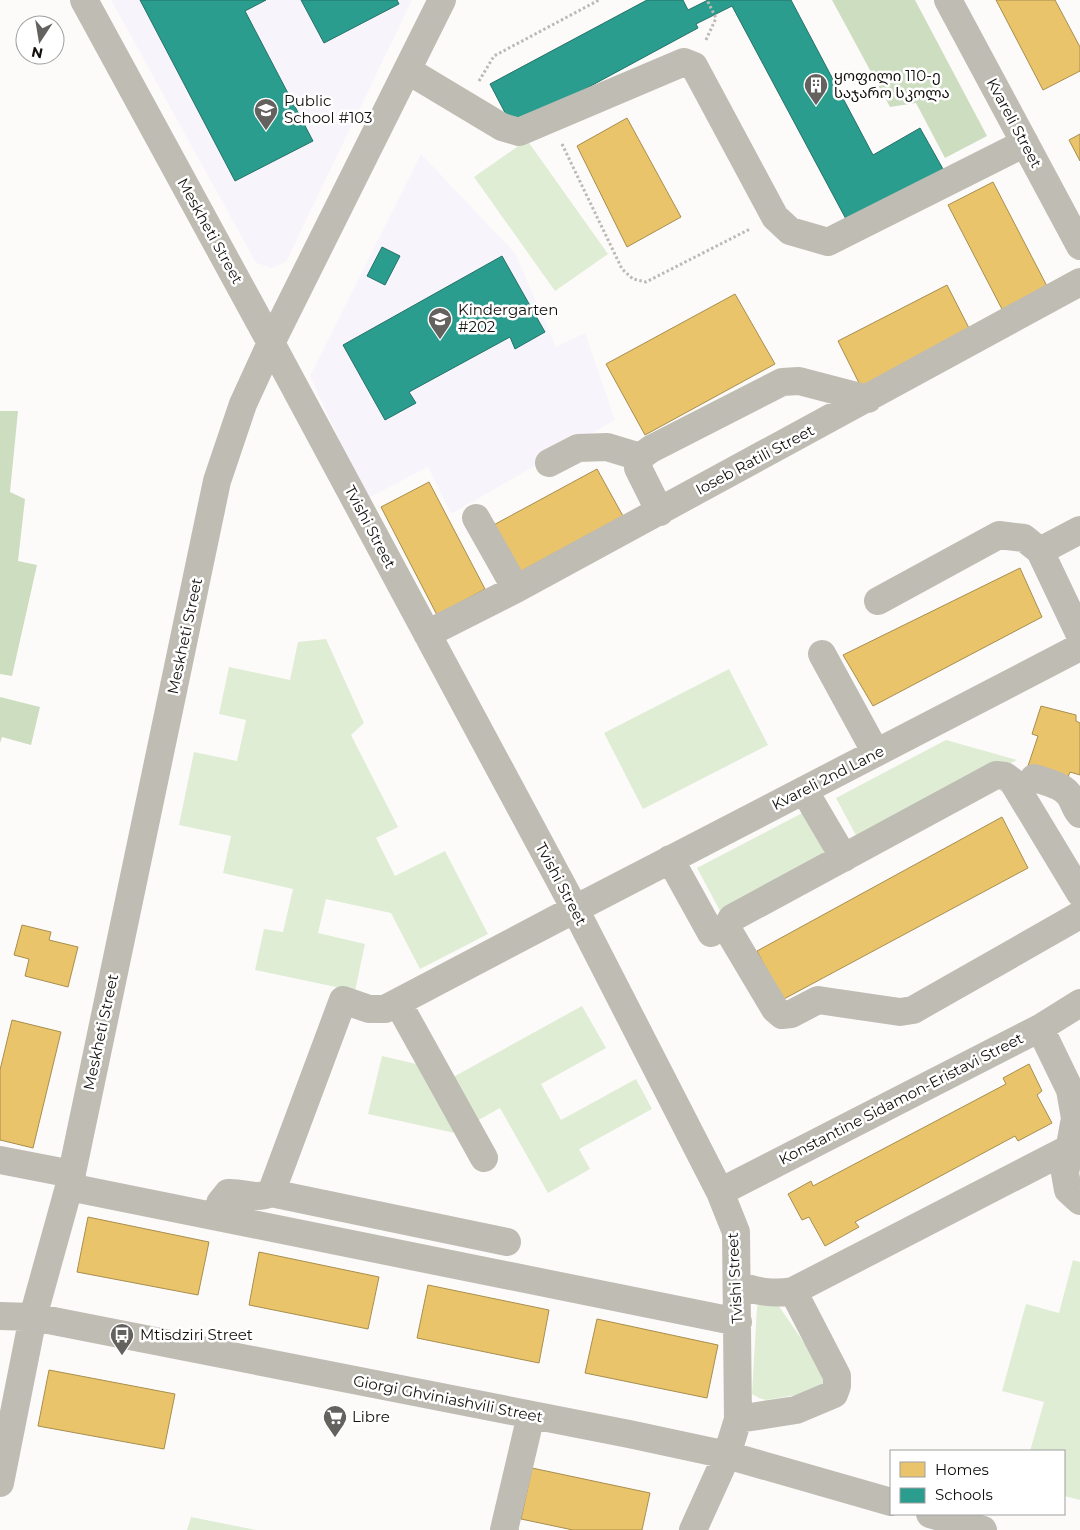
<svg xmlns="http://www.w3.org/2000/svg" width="1080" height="1530" font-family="Montserrat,'Noto Sans Georgian',sans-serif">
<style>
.education{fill:#f8f4fb}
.green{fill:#dfedd5}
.forest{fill:#ccddc0}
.homes{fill:#e9c46a;stroke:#a88e4e}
.schools{fill:#2a9d8f;stroke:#237268}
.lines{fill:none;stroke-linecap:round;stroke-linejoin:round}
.path{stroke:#bcbab5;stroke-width:3;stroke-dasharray:2.5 2.5;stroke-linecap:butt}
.minor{stroke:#bfbcb4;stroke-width:28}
.labels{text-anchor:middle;stroke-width:5;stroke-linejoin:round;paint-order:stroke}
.poi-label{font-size:15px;fill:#120f0c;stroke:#fff;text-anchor:start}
.street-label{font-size:15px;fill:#120f0c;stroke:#fff}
</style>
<rect width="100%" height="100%" fill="#fdfbf9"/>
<path class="education" d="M111 0H412L286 262 272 268 256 263Z
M421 154 515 253 556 347 585 333 615 420 451 514 428 467 366 499 310 376Z"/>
<path class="green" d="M527 140 608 254 555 291 474 177Z
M326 639 364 723 351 735 398 827 376 838 395 876 445 851 488 934 420 969 391 913 326 899 318 933 365 944 355 991 255 970 264 929 283 932 293 889 223 873 231 836 179 825 194 752 237 761 246 720 219 714 229 667 290 680 298 642Z
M729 669 768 745 643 809 604 733Z
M946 740 1017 760 859 841 836 798Z
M808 810 831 854 720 911 697 868Z
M582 1006 606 1048 541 1084 561 1120 636 1079 652 1109 579 1149 590 1169 548 1193 500 1108 455 1133 368 1114 382 1056 425 1066 437 1086Z
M1073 1260 1080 1262V1500L1064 1496V1451H1030L1044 1402 1002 1391 1026 1304 1059 1313Z
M760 1302 778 1305 825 1373 827 1390 766 1400 759 1398 752 1394 757 1307Z
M191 1517 256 1530H187Z"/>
<path class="forest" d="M832 0H915L987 136 945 158 916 103 890 107Z
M0 411H18L10 492 25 499 18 561 37 565 12 676 0 674Z
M0 697 40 707 31 745 2 737 0 743Z"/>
<path class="homes" d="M996 0H1055L1080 47V71L1043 90Z
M627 118 681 217 627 247 577 146Z
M1080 134V161L1069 140Z
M993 182 1049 290 1004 313 948 205Z
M947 285 971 332 862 389 838 341Z
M735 294 775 364 645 435 606 364Z
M597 469 623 516 514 575 488 528Z
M429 482 485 589 437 615 381 507Z
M1020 568 1042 617 873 706 843 655Z
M1041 706 1076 715V721L1080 723V775L1070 772 1068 777 1028 766 1038 736 1032 734Z
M1002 817 1028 868 782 1000 757 951Z
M22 925 51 932 49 940 78 947 68 987 25 976 29 959 14 955Z
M12 1020 61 1032 33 1148 0 1140V1070Z
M1029 1064 1042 1091 1037 1095 1052 1123 1018 1141 1015 1136 855 1222 859 1227 825 1246 809 1217 802 1220 788 1194 811 1181 813 1186 1006 1084 1003 1078Z
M88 1217 209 1242 198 1295 77 1272Z
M259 1252 379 1277 368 1329 249 1305Z
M428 1285 549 1310 539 1363 417 1338Z
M597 1319 718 1345 707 1398 585 1373Z
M49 1370 175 1394 164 1449 38 1426Z
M532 1468 650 1493 642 1530H573L521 1519Z"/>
<path class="schools" d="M140 0H266L245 11 313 141 235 181Z
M301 0H397L399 4 324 43Z
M647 0H683L688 10 708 0H791L873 155 920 128 943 169 847 221 732 6 696 24 698 28 513 128 490 84Z
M382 247 400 256 385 285 367 276Z
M502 256 545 332 515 349 510 337 409 392 416 403 385 420 343 345Z"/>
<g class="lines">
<path class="path" d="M706 40 716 18 707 0
M479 81 494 56 599 0
M562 144 622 269 633 279 646 282 750 229"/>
<path class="minor" d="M84 0 271 343 575 909 720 1192 736 1232 738 1419 727 1455 693 1530
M948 0 1080 246
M407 70 502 127 519 132 684 62 694 66 775 217 790 231 828 242 1025 143
M549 463 578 448 607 447 640 457
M660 512 638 468 640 457 651 449 782 382 799 381 868 399
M476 518 516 589
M1040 551 1080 530
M878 601 999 535 1024 538 1040 551 1080 635
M427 634 516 589 1080 282
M822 654 876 753
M1034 778C1046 782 1063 785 1070 796 1074 802 1075 809 1080 814
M804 790 844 858
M670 859 711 933
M1080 893 1013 782 1005 776 996 775 732 918 728 925V930L775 1009 782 1015 791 1014 818 1000 900 1012 913 1010 1080 915
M398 1003 484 1158
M1040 1028 1070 1090 1075 1118 1065 1173 1068 1190 1080 1201
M0 1160 72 1174
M69 1187 738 1322
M720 1192 1040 1028 1080 1003
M271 1193 507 1242
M218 1217 220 1203 228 1193C245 1192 254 1200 271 1193L343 1000 369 1009H385L575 909 1080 647
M737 1285C756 1291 773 1295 793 1291L1070 1148
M0 1316 33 1317 629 1434 727 1455 891 1502
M738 1419 796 1410 834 1394 837 1386V1376L793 1291
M0 1483 33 1317 69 1187 217 481 243 404 271 343 442 0
M930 1514 983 1530
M505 1530H504L531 1415"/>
</g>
<defs>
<g id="building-pin" transform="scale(1.25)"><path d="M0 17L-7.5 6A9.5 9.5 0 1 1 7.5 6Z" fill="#64625f" stroke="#fff"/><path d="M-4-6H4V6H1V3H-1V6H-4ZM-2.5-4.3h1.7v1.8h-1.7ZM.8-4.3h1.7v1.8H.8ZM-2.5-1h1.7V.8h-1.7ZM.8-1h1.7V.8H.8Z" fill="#fff"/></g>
<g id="school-pin" transform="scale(1.25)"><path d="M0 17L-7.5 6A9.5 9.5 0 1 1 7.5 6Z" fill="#64625f" stroke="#fff"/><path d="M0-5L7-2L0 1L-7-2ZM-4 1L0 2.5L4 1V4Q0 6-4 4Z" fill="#fff"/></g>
<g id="bus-pin" transform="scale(1.25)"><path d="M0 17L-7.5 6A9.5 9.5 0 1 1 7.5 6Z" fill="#64625f" stroke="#fff"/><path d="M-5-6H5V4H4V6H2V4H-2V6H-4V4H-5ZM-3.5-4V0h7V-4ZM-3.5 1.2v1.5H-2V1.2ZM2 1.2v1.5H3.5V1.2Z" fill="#fff"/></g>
<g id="supermarket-pin" transform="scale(1.25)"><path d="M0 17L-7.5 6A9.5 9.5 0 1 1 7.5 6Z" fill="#64625f" stroke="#fff"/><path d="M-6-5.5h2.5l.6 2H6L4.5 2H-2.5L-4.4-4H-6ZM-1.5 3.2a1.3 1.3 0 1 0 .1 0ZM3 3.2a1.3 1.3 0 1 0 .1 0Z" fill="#fff"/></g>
</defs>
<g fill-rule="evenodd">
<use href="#building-pin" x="816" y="85"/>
<use href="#school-pin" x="266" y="110"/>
<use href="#school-pin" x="440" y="319"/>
<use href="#bus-pin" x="122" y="1335"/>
<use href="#supermarket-pin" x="335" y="1417"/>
</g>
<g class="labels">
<g class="poi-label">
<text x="834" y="81">ყოფილი 110-ე<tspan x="834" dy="17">საჯარო სკოლა</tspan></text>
<text x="284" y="106">Public<tspan x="284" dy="17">School #103</tspan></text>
<text x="458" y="315">Kindergarten<tspan x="458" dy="17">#202</tspan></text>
<text x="140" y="1340">Mtisdziri Street</text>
<text x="352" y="1422">Libre</text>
</g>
<g class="street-label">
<text transform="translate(1014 123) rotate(62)" y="5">Kvareli Street</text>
<text transform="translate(210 231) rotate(61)" y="5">Meskheti Street</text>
<text transform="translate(755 460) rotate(-28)" y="5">Ioseb Ratili Street</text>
<text transform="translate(370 527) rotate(62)" y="5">Tvishi Street</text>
<text transform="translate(185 636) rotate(-78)" y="5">Meskheti Street</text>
<text transform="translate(828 778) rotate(-27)" y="5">Kvareli 2nd Lane</text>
<text transform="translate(561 884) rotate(62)" y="5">Tvishi Street</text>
<text transform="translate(101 1032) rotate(-78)" y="5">Meskheti Street</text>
<text transform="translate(901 1099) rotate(-27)" y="5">Konstantine Sidamon-Eristavi Street</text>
<text transform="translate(735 1278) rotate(-93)" y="5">Tvishi Street</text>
<text transform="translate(448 1399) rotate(11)" y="5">Giorgi Ghviniashvili Street</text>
</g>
</g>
<rect x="890" y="1450" width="175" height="65" fill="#ffffff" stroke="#a09f9e"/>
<rect x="900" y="1462" width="25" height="15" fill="#e9c46a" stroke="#a09f9e"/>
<text x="935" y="1475" font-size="15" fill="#120f0c">Homes</text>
<rect x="900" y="1488" width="25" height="15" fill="#2a9d8f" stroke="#a09f9e"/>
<text x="935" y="1500" font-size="15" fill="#120f0c">Schools</text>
<g transform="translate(40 40) rotate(192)"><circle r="24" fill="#ffffff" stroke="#a09f9e"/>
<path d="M0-4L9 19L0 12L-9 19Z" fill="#64625f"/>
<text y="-8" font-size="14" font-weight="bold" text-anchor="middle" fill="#120f0c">N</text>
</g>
</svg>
